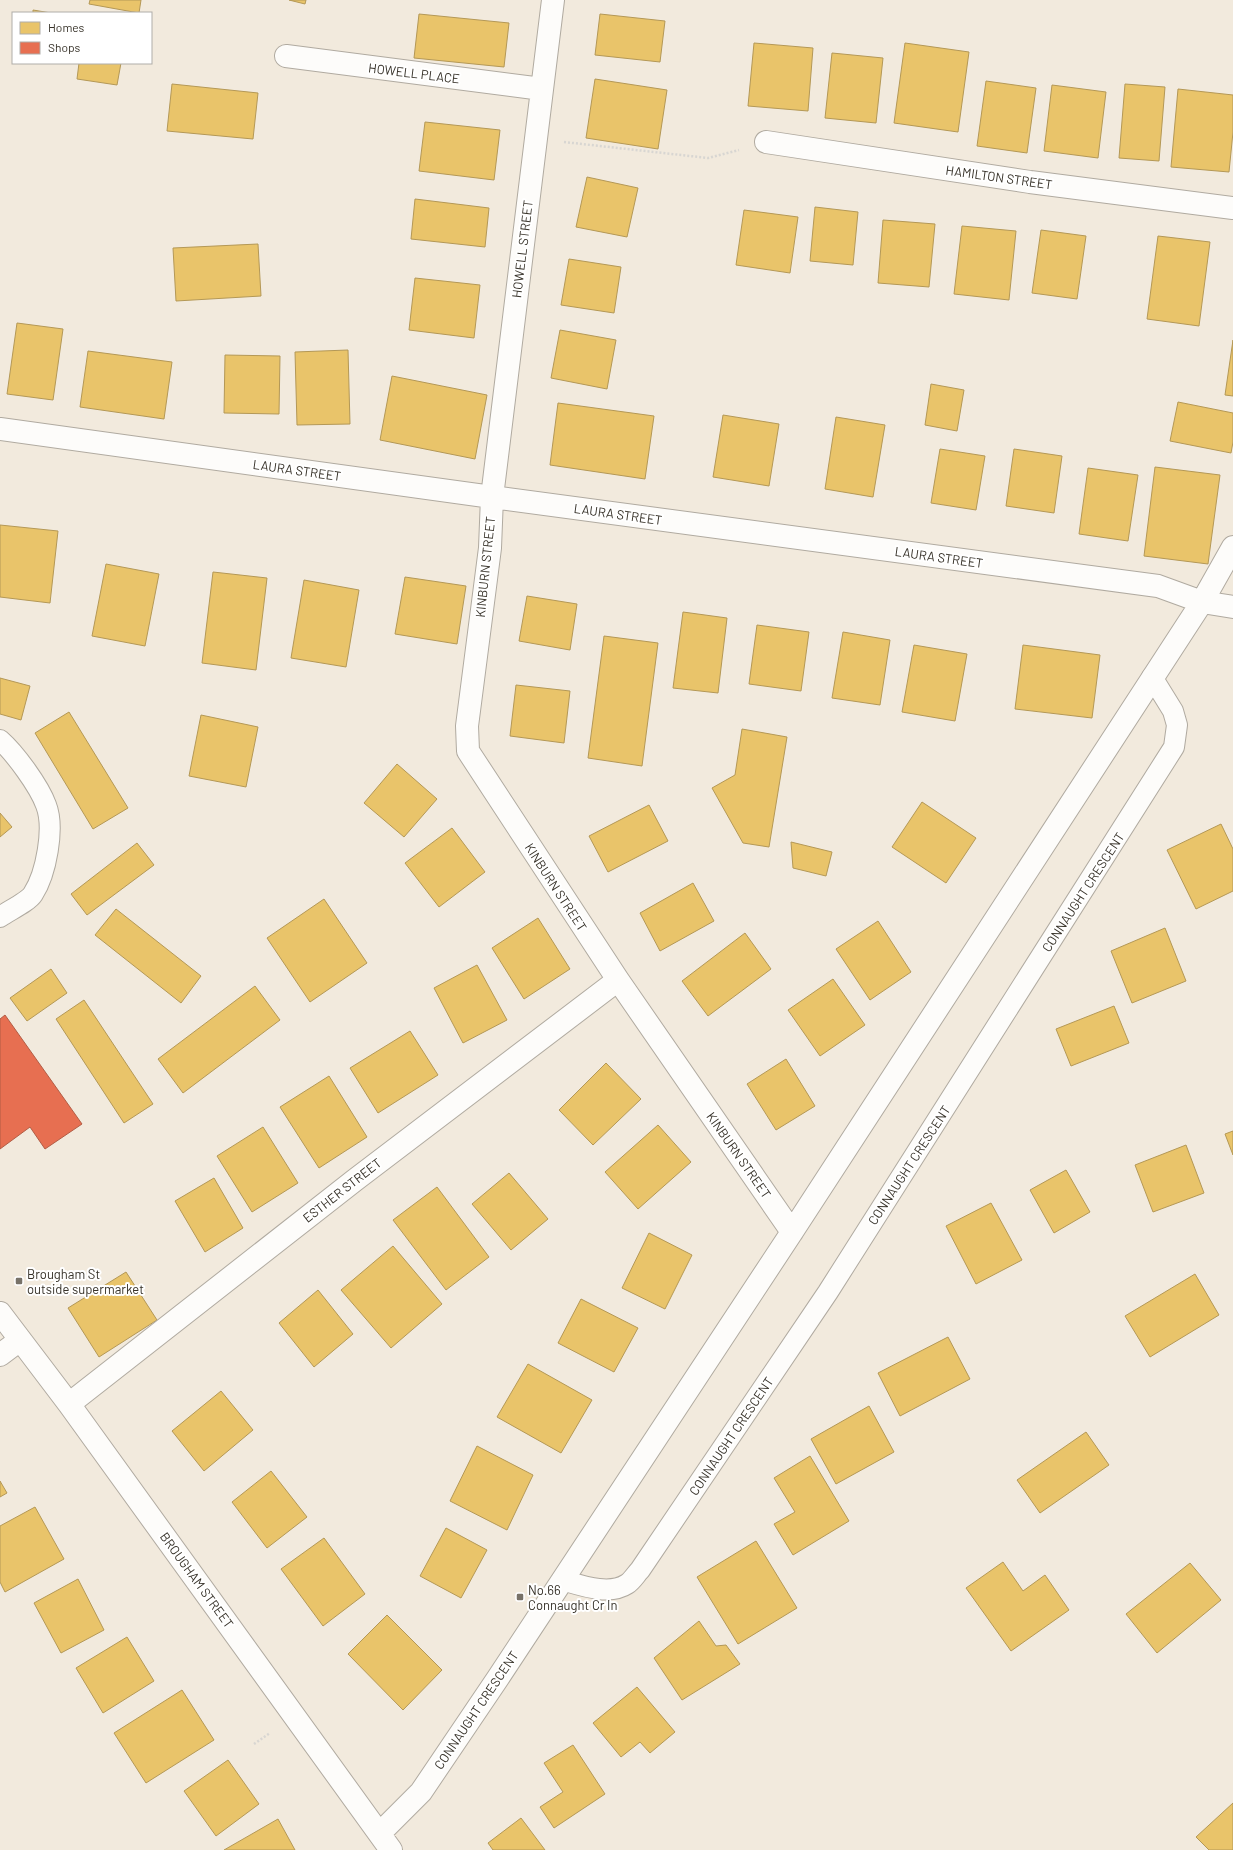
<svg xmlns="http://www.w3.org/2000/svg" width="1233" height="1850" font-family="Barlow,sans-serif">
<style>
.homes{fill:#e9c46a;stroke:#b49856}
.shops{fill:#e76f51;stroke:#b25d45}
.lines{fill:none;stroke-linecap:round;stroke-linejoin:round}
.service-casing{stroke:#b0aaa0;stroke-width:22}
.minor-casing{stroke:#b0aaa0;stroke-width:24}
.path{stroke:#d8d6d2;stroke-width:2.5;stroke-dasharray:2 2;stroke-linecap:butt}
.service{stroke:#fdfcfa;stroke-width:20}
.minor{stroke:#fdfcfa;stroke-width:22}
.poi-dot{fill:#787268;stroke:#fff;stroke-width:1.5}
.labels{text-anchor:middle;stroke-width:4;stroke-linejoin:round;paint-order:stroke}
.street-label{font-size:13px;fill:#373229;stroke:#fff}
.poi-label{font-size:13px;fill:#373229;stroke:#fff;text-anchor:start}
</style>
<rect width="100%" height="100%" fill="#f2eadd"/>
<path class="homes" d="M90 0H141L139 13 89 4Z
M289 0H306L305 4Z
M33 10 51 13H33Z
M419 14 509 23 504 67 414 58Z
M600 14 665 21 660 62 595 55Z
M754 43 813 48 808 111 748 106Z
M905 43 969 52 958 132 894 123Z
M832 53 883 58 876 123 825 118Z
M79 63H121L117 85 77 79Z
M595 79 667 90 658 149 586 138Z
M986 81 1036 88 1027 153 977 146Z
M172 84 258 93 253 139 167 131Z
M1125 84 1165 87 1159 161 1119 158Z
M1052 85 1106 92 1098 158 1044 151Z
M1178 89 1233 95V132L1229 172 1171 167Z
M425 122 500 130 494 180 419 171Z
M587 177 638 188 627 237 576 227Z
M415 199 489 208 485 247 411 239Z
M815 207 858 212 853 265 810 261Z
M744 210 798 217 790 273 736 265Z
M883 220 935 224 929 287 878 283Z
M962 226 1016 231 1009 300 954 294Z
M1041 230 1086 236 1077 299 1032 293Z
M1158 236 1210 242 1199 326 1147 319Z
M258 244 261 296 176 301 173 248Z
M569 259 621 267 614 313 561 305Z
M415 278 480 285 474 338 409 330Z
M17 323 63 329 53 400 7 394Z
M560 330 616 340 607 389 551 378Z
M1233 340V396L1225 395Z
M348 350 350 424 297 425 295 352Z
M88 351 172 362 164 419 80 407Z
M225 355 280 356 279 414 224 413Z
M392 376 487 395 475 459 380 440Z
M931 384 964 390 957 431 925 425Z
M1178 402 1233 413V442L1231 453 1170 441Z
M558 403 654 416 645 479 550 465Z
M723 415 779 424 769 486 713 477Z
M836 417 885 425 873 497 825 489Z
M940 449 985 456 976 510 931 503Z
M1014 449 1062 456 1054 513 1006 506Z
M1155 467 1220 475 1208 564 1144 556Z
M1088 468 1138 475 1128 541 1079 534Z
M0 525 58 531 50 603 0 597Z
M106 564 159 574 145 646 92 636Z
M213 572 267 578 256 670 202 663Z
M405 577 466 586 457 644 395 634Z
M304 580 359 590 346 667 291 658Z
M527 596 577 604 570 650 519 641Z
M683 612 727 618 718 693 673 688Z
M757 625 809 632 801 691 749 684Z
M843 632 890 640 880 705 832 698Z
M604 636 658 643 642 766 588 758Z
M914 645 967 654 955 721 902 712Z
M1023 645 1100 655 1092 718 1015 709Z
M0 678 30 686 21 720 0 714Z
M516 685 570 691 564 743 510 736Z
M69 712 128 808 93 829 35 733Z
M201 715 258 727 246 787 189 776Z
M742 729 787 737 769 847 743 843 712 788 735 775Z
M397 764 437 799 404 837 364 803Z
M922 802 976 838 946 883 892 847Z
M649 805 668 841 608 872 589 836Z
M0 813 12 827 0 837Z
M1221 824 1233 849V891L1196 909 1167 850Z
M452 828 485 872 439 907 405 863Z
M791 842 832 852 826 876 793 868Z
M137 843 154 865 87 915 71 894Z
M693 883 714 921 660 951 640 913Z
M324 899 367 963 310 1002 267 938Z
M116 909 201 976 181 1003 95 935Z
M538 918 570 969 524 999 492 948Z
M878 921 911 972 870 1000 836 949Z
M1165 928 1186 981 1132 1003 1111 951Z
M745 933 771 969 708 1016 682 981Z
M477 965 507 1020 463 1043 434 988Z
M51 969 67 993 27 1021 10 998Z
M833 979 865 1025 820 1056 788 1010Z
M255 986 280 1020 183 1093 158 1059Z
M84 1000 153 1104 124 1123 56 1019Z
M1114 1006 1129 1043 1071 1066 1056 1029Z
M410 1031 438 1075 378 1113 350 1068Z
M786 1059 815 1106 776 1130 747 1084Z
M606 1063 641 1099 593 1145 559 1110Z
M329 1076 367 1137 319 1168 280 1107Z
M658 1125 691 1162 638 1209 605 1172Z
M263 1127 298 1183 252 1212 217 1156Z
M1233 1131V1155L1225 1134Z
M1186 1145 1204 1193 1153 1212 1135 1165Z
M1066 1170 1090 1212 1054 1233 1030 1190Z
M509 1173 548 1219 511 1250 472 1204Z
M214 1178 243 1228 205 1252 175 1201Z
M437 1187 489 1257 446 1290 393 1220Z
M991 1203 1022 1260 976 1284 946 1226Z
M649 1233 692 1255 665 1309 622 1288Z
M393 1246 442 1304 391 1348 341 1290Z
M126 1272 157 1320 99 1357 68 1308Z
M1195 1274 1219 1315 1150 1357 1125 1316Z
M318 1290 353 1334 314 1367 279 1323Z
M581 1299 638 1328 614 1372 558 1343Z
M948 1337 970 1379 900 1416 878 1373Z
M528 1364 592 1400 561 1453 497 1417Z
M221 1391 253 1430 204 1471 172 1431Z
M869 1406 894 1452 836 1484 811 1439Z
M1086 1432 1109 1465 1040 1513 1017 1480Z
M477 1446 533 1475 507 1530 450 1501Z
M810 1456 849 1521 793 1555 774 1524 795 1512 774 1478Z
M271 1471 307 1517 267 1548 232 1502Z
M0 1481 7 1493 0 1497Z
M35 1507 64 1559 5 1592 0 1582V1526Z
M446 1528 487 1550 461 1598 420 1576Z
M324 1538 365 1594 323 1626 281 1569Z
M756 1541 797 1608 738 1644 697 1577Z
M1003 1562 1023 1591 1045 1575 1069 1610 1011 1651 966 1588Z
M1190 1563 1221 1600 1157 1653 1126 1614Z
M78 1579 104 1630 61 1653 34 1603Z
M387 1615 442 1670 403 1710 348 1654Z
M699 1621 716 1646 726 1645 740 1664 682 1700 654 1658Z
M127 1637 154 1681 103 1713 76 1668Z
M637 1687 675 1732 650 1753 640 1742 621 1757 593 1723Z
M182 1690 214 1740 146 1783 114 1733Z
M573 1745 605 1794 554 1828 540 1807 563 1792 544 1763Z
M228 1760 259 1804 216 1836 184 1791Z
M1233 1803V1850H1209L1196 1837Z
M521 1818 545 1850H493L488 1843Z
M278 1819 295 1850H224Z"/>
<path class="shops" d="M5 1015 82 1124 45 1149 30 1127 0 1149V1019Z"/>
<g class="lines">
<g class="service-casing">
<path id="service" d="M0 740C15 753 39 786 46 805 55 828 46 874 33 894 28 902 8 911 0 917
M562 1580C580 1585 609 1596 627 1584 632 1581 636 1574 640 1570L828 1292 1174 747 1177 725 1173 711 1152 677"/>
</g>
<g class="minor-casing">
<path id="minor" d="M553 0 492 497 490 548 467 726 468 751 618 980 792 1232
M286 56 542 89
M766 142 1030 182 1233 208
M0 429 492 497 1158 586 1202 602 1233 607
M0 1313 69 1404 391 1850
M0 1355 20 1340
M69 1404 355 1180 618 980
M380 1833 421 1792 498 1678 792 1232 1202 602 1233 547"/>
</g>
<path class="path" d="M564 142 708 158 739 150
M254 1744 270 1733"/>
<use href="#service" class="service"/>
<use href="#minor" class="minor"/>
</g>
<g class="poi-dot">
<rect x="15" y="1277" width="8" height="8" rx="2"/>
<rect x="516" y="1593" width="8" height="8" rx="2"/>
</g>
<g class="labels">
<g class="street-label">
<text transform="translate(414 73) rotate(7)" y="5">HOWELL PLACE</text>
<text transform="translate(999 177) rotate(8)" y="5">HAMILTON STREET</text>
<text transform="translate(522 249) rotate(-83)" y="5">HOWELL STREET</text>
<text transform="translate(297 470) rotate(8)" y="5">LAURA STREET</text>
<text transform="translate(618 514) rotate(8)" y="5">LAURA STREET</text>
<text transform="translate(939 557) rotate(8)" y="5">LAURA STREET</text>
<text transform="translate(485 567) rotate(-84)" y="5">KINBURN STREET</text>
<text transform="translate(556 887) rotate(57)" y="5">KINBURN STREET</text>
<text transform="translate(1083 892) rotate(-57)" y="5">CONNAUGHT CRESCENT</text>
<text transform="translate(739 1155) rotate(55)" y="5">KINBURN STREET</text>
<text transform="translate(909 1165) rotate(-57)" y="5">CONNAUGHT CRESCENT</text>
<text transform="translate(342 1190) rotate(-38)" y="5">ESTHER STREET</text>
<text transform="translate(731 1436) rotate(-56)" y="5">CONNAUGHT CRESCENT</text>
<text transform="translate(197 1580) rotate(54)" y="5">BROUGHAM STREET</text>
<text transform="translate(476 1710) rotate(-56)" y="5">CONNAUGHT CRESCENT</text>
</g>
<g class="poi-label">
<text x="27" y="1279">Brougham St<tspan x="27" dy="15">outside supermarket</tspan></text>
<text x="528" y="1595">No.66<tspan x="528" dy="15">Connaught Cr In</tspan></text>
</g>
</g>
<rect x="12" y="12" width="140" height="52" fill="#ffffff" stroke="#afada9"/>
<rect x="20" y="22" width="20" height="12" fill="#e9c46a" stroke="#afada9"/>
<text x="48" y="32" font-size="12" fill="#373229">Homes</text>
<rect x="20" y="42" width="20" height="12" fill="#e76f51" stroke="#afada9"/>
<text x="48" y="52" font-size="12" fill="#373229">Shops</text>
</svg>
